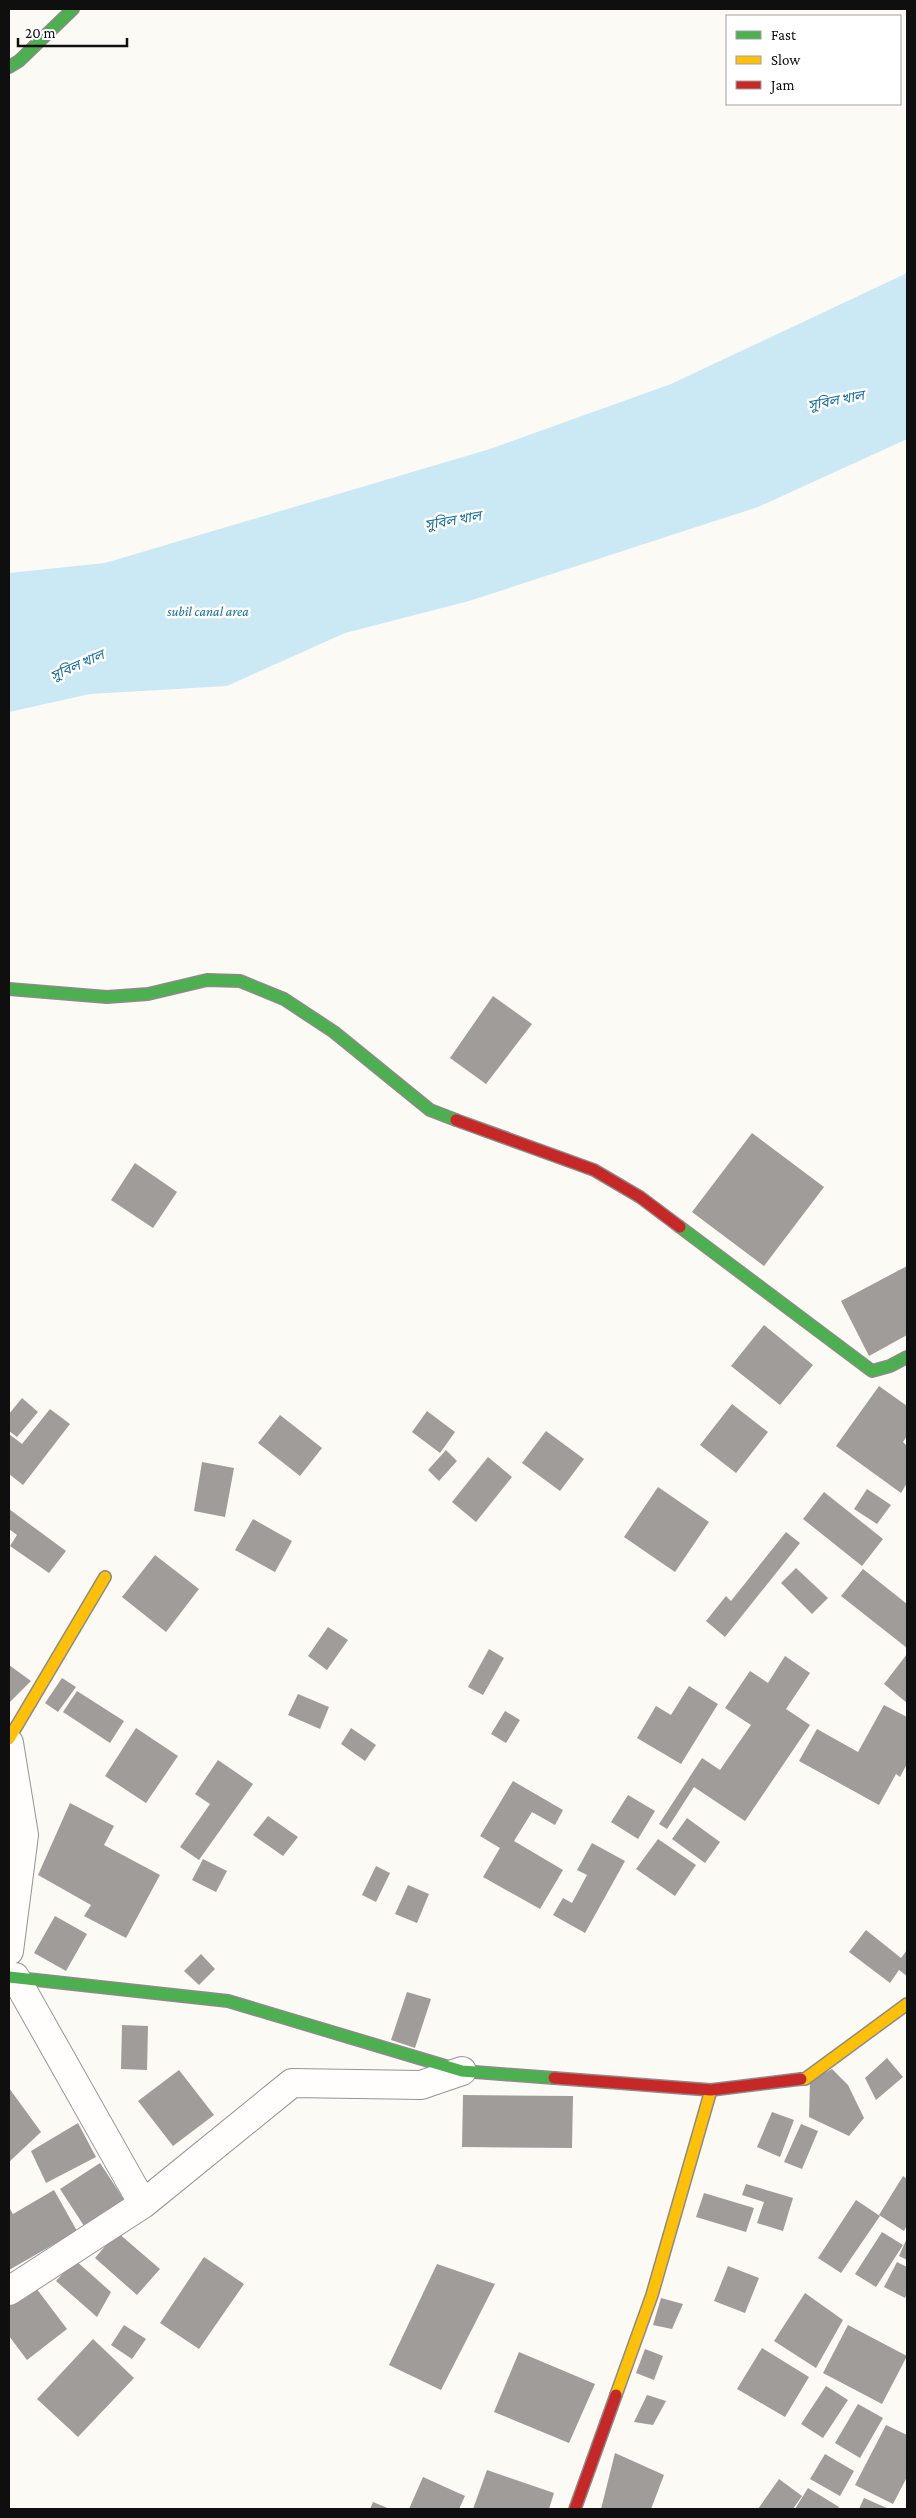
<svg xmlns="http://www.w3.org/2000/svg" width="916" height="2518" font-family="'Crimson Pro','Noto Sans Bengali',serif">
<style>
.water{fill:#cbe8f5}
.building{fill:#9f9c99}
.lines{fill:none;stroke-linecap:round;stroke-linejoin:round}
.street-casing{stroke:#969592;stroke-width:30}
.fast-casing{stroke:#8c8b89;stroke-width:14}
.slow-casing{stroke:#8c8b89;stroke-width:14}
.jam-casing{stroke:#8c8b89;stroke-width:14}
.street{stroke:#fffefd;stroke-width:28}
.fast{stroke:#4caf50;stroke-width:11}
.slow{stroke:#ffc107;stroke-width:11}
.jam{stroke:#c62828;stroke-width:11}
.labels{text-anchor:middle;stroke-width:5;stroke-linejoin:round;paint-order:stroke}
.water-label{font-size:14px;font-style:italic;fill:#186da0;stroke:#fff}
</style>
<rect width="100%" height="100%" fill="#fcfaf4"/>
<path class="water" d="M907 273V439L758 507 469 601 345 633 227 686 90 694 9 712V573L105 563 490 449 671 384Z"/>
<path class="building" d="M493 996 532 1024 486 1084 450 1058Z
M752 1133 824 1187 764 1266 692 1212Z
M135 1163 177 1192 153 1228 111 1200Z
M907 1266V1335L869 1356 841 1301Z
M764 1325 813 1365 780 1405 731 1366Z
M879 1386 907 1406V1436L903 1442 907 1446V1483L901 1493 836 1446Z
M22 1398 38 1412 17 1437 9 1431V1414Z
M732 1404 768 1432 736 1473 700 1445Z
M50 1409 70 1424 23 1485 9 1474V1434L22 1444Z
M427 1411 455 1432 440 1453 412 1432Z
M280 1415 322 1448 300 1476 258 1443Z
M546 1431 584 1459 560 1491 522 1463Z
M446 1450 457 1461 439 1481 428 1470Z
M488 1457 512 1477 476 1522 452 1502Z
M202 1462 234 1468 225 1517 194 1511Z
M658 1487 709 1522 675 1572 624 1537Z
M867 1489 891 1505 877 1524 854 1509Z
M824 1492 883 1539 862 1566 803 1519Z
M9 1509 66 1551 49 1573 10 1546 17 1535 9 1529Z
M253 1519 292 1541 275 1572 235 1550Z
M786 1532 800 1543 725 1637 706 1621 726 1596 731 1601Z
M155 1555 199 1589 166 1632 122 1597Z
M796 1568 828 1598 812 1614 781 1583Z
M863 1569 907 1604V1648L841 1596Z
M328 1627 348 1640 327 1670 308 1656Z
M489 1649 504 1658 483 1695 468 1687Z
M907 1654V1703L884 1684Z
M785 1656 810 1673 786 1709 810 1725 745 1821 694 1787 667 1829 659 1824 702 1758 720 1770 751 1725 725 1708 750 1671 768 1683Z
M9 1665 31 1681 9 1703Z
M62 1678 76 1687 58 1712 45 1703Z
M689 1686 718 1704 681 1764 637 1738 656 1706 671 1715Z
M77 1691 124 1721 110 1743 63 1712Z
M298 1694 329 1707 320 1729 288 1715Z
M884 1705 907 1717V1764L900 1777 896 1774 879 1805 799 1761 817 1729 858 1752Z
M505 1711 520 1720 506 1743 491 1734Z
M136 1728 178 1756 146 1803 105 1776Z
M351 1728 376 1745 365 1761 341 1744Z
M218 1760 253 1784 199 1860 180 1847 210 1804 195 1794Z
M513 1781 563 1810 555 1825 532 1812 514 1841 563 1870 540 1909 483 1877 500 1848 480 1836Z
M628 1795 655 1811 638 1839 611 1822Z
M70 1803 114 1826 104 1845 160 1875 126 1938 84 1916 91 1905 38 1875Z
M268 1816 298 1837 283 1856 253 1835Z
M687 1818 720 1842 705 1863 672 1839Z
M658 1839 696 1865 675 1896 636 1869Z
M592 1843 625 1861 585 1933 553 1915 563 1898 572 1903 587 1875 577 1870Z
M203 1859 227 1871 216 1892 192 1880Z
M376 1866 390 1873 376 1902 362 1895Z
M408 1885 429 1894 417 1923 395 1914Z
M55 1916 87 1934 66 1971 34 1953Z
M866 1930 901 1958 907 1950V1976L899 1970 890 1983 849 1952Z
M201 1954 215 1969 199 1985 184 1971Z
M407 1992 431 1999 415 2048 391 2040Z
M122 2025 148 2026 147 2070 121 2069Z
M887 2058 903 2077 876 2100 865 2078Z
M832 2069 848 2085 864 2118 849 2136 809 2117 810 2081Z
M179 2070 214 2115 173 2146 138 2101Z
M9 2088 41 2132 9 2162Z
M463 2095 573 2096 572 2148 462 2147Z
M772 2112 794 2120 780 2157 757 2147Z
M78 2123 96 2157 46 2183 31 2151Z
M801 2124 818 2131 802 2169 784 2162Z
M100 2163 129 2207 88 2232 60 2189Z
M903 2176 907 2179V2225L904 2231 879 2215Z
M746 2184 793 2198 783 2231 757 2223 764 2202 742 2195Z
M54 2190 77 2231 9 2270V2207L13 2214Z
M704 2193 754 2208 746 2232 696 2217Z
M856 2200 880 2216 841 2273 818 2258Z
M117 2232 160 2269 137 2295 95 2258Z
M882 2232 903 2245 876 2287 855 2274Z
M907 2238V2260L899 2256Z
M204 2257 244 2284 199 2349 160 2323Z
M75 2260 111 2292 97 2317 56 2281Z
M897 2262 907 2267V2293L905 2298 884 2287Z
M437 2264 495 2284 441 2390 389 2365Z
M728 2266 759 2278 745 2313 714 2301Z
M33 2284 67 2329 27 2360 9 2336V2303Z
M805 2293 843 2320 816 2368 774 2341Z
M661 2298 683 2304 672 2329 653 2325Z
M124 2325 146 2339 132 2359 111 2345Z
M848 2325 907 2356 882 2404 823 2373Z
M93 2339 134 2378 78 2437 37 2399Z
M762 2348 809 2377 785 2417 737 2389Z
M645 2349 663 2356 654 2380 636 2373Z
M519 2352 595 2384 569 2443 494 2412Z
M826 2386 848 2400 823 2438 801 2424Z
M647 2395 666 2401 653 2425 634 2422Z
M858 2404 883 2418 860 2458 835 2443Z
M886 2425 907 2435V2477L893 2504 855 2485Z
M615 2453 664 2475 651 2509H601Z
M825 2454 854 2471 840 2496 810 2479Z
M487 2470 554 2493 549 2509H473Z
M423 2477 465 2496 459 2509H409Z
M779 2479 802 2496 793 2509H758Z
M808 2488 839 2507 838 2509H795Z
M864 2498 889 2509H859Z
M373 2502 390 2509H370Z"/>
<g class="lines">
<g class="street-casing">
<path id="street" d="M9 1743 24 1835 9 1951
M15 1977 143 2204
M9 2291 143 2204 292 2083 421 2085 462 2071"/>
</g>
<g class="fast-casing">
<path id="fast" d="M9 67 19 61 73 9
M9 989 107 997 148 994 207 980 240 981 284 999 334 1032 430 1110 456 1120
M680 1227 872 1371 890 1366 907 1357
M9 1977 228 2001 462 2071 554 2078"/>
</g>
<g class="slow-casing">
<path id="slow" d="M9 1739 105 1577
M801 2079H805L907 2004
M616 2395 652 2295 711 2090"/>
</g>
<g class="jam-casing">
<path id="jam" d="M456 1120 594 1170 640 1197 680 1227
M554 2078 711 2090 801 2079
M575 2509 616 2395"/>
</g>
<use href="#street" class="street"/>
<use href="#fast" class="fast"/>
<use href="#slow" class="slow"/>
<use href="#jam" class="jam"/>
</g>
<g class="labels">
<g class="water-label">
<text transform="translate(836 400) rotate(-11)" y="5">সুবিল খাল</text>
<text transform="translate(453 520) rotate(-10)" y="5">সুবিল খাল</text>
<text x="208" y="616">subil canal area</text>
<text transform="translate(77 665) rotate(-24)" y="5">সুবিল খাল</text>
</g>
</g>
<rect width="916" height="2518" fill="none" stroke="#0f0f0f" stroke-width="20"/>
<rect x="726" y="15" width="175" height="90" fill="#ffffff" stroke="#9f9f9f"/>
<rect x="736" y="31" width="25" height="8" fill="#4caf50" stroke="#9f9f9f"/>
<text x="771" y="40" font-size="15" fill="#0f0f0f">Fast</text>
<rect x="736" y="56" width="25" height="8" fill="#ffc107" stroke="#9f9f9f"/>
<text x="771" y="65" font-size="15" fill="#0f0f0f">Slow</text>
<rect x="736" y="81" width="25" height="8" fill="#c62828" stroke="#9f9f9f"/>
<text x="771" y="90" font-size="15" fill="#0f0f0f">Jam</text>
<path d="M18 38v8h109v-8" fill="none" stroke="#0f0f0f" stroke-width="2.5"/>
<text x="25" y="38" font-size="15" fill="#0f0f0f" stroke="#ffffff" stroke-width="4" paint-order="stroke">20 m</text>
</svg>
